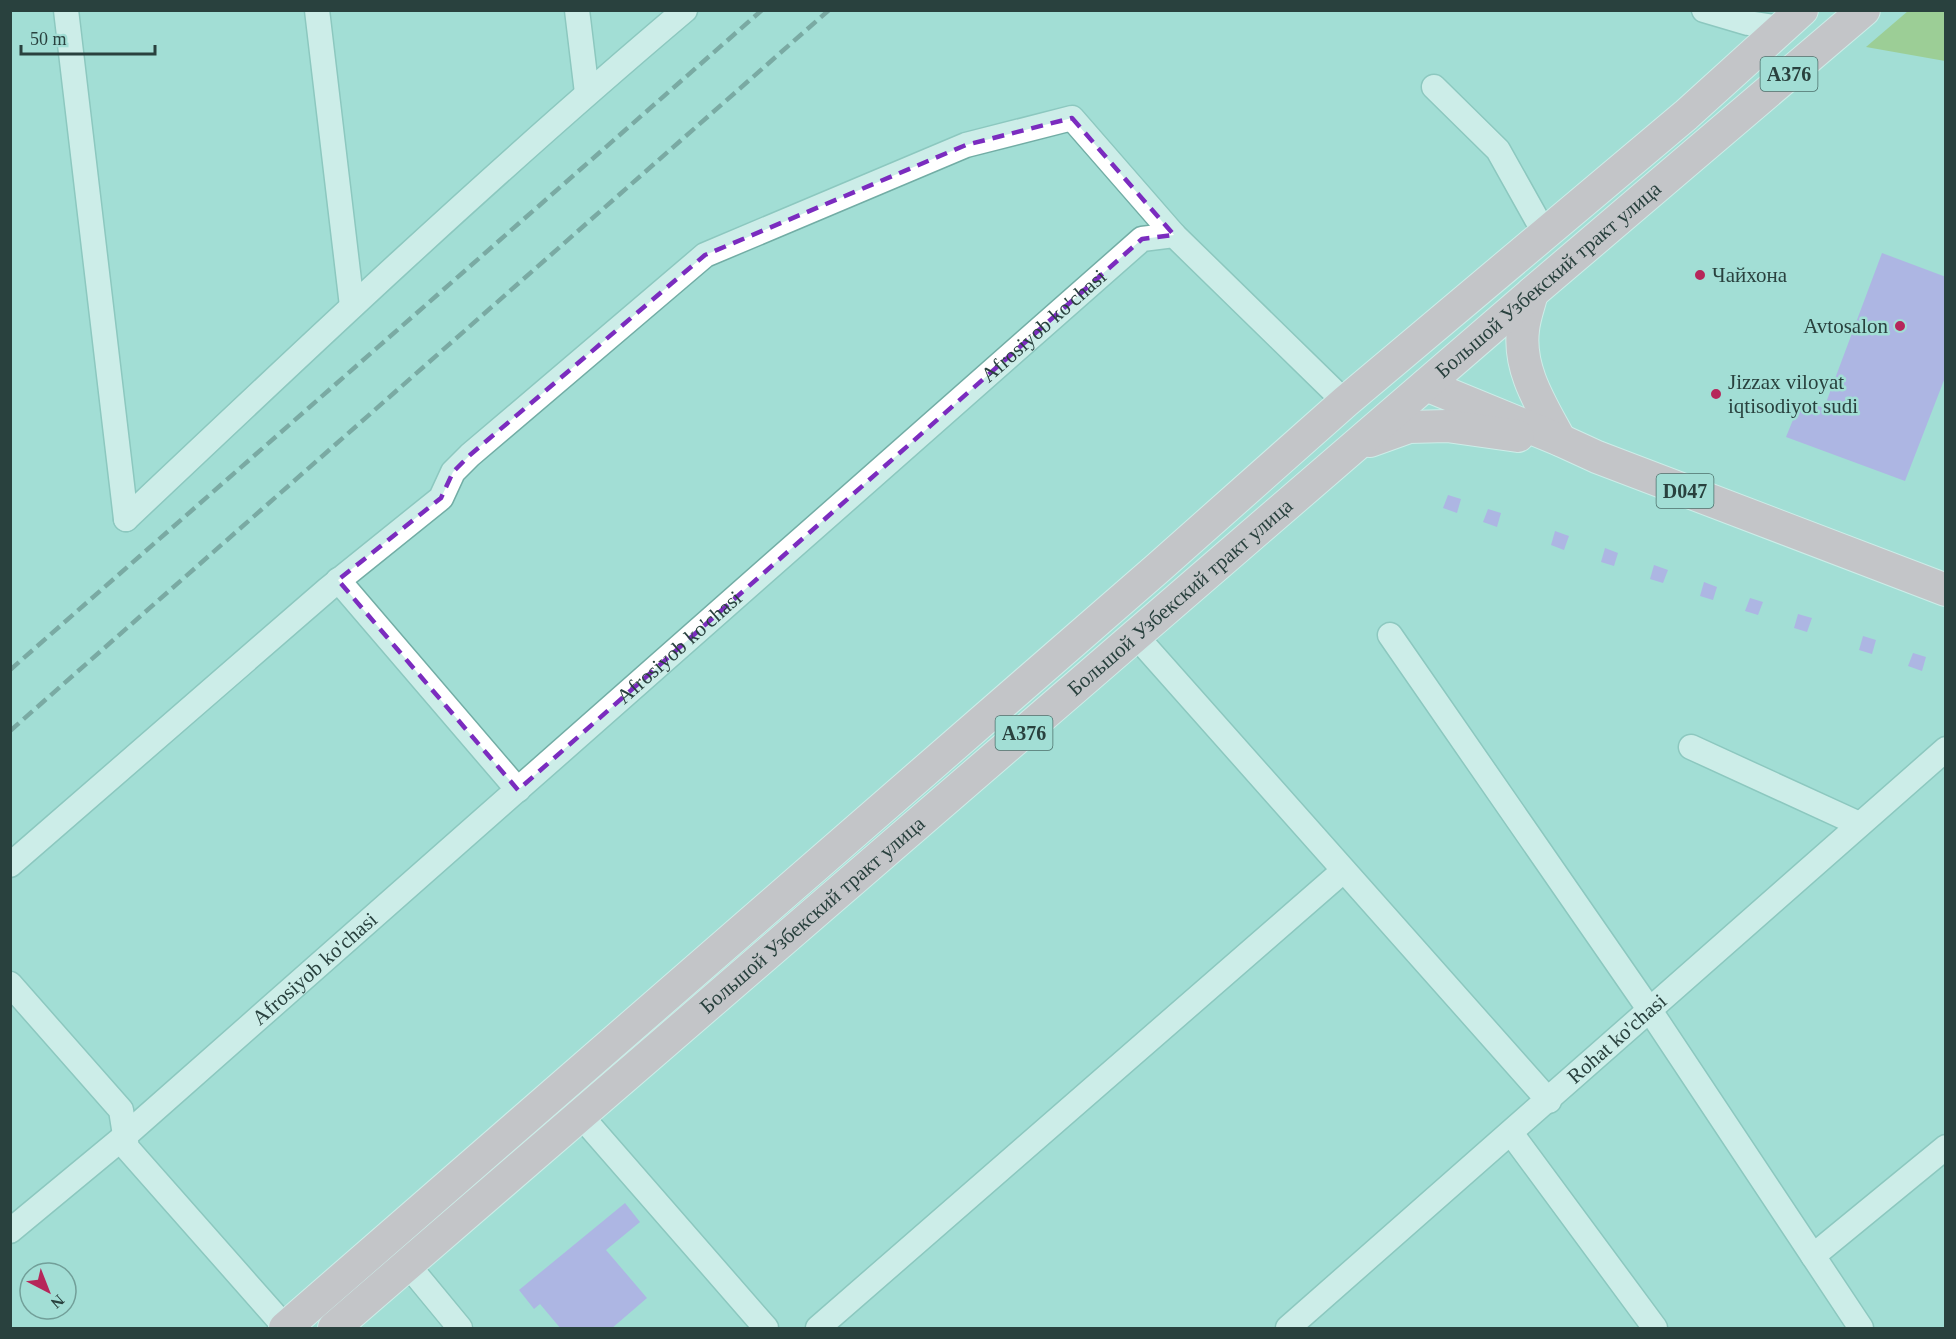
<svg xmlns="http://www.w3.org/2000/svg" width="1956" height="1339" font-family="Georgia,serif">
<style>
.green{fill:#96bb4a}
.building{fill:#bb85f3}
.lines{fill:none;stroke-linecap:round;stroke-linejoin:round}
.minor-casing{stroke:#72ada5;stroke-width:27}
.major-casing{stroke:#fff;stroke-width:34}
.minor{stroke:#fff;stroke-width:24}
.major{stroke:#eca6b9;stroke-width:32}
.rail{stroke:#4a6c67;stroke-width:4.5;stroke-dasharray:12 6;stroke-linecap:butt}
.marked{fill:none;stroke:#7b2cbf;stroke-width:4.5;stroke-dasharray:12 8;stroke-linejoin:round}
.poi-dot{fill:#b6275a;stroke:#a2ded5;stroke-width:2}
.labels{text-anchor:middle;stroke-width:5;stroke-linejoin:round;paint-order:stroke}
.shield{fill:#a2ded5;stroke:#4d706b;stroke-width:1.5}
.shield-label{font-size:20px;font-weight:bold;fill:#29413e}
.poi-label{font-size:21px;fill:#29413e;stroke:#a2ded5;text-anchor:start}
.street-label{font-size:21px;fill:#29413e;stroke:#a2ded5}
</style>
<rect width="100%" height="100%" fill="#a2ded5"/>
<path class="green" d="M1908 11H1945V61L1866 47Z"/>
<path class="building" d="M1882 253 1946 277V375L1905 481 1786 437 1801 400 1824 408Z
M1448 495 1461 499 1457 513 1443 508Z
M1488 509 1501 513 1497 527 1483 522Z
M1555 531 1569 536 1564 550 1551 545Z
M1605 548 1618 553 1614 566 1601 562Z
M1654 565 1668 570 1663 583 1650 579Z
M1704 582 1717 587 1713 600 1700 596Z
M1750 598 1763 602 1758 615 1745 611Z
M1798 614 1812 618 1807 632 1794 628Z
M1863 636 1876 640 1872 654 1859 650Z
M1913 653 1926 657 1922 671 1908 666Z
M625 1203 640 1222 606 1250 647 1298 611 1329H561L540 1304 534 1309 519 1290Z"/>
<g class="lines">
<g class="minor-casing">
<g id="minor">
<path d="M66 10 126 519"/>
<path d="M317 10 352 306"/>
<path d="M577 10 587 93"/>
<path d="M1704 10 1748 23 1781 28"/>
<path d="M1434 87 1498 150 1545 234"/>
<path d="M126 519C309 346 492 173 685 10"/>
<path d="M338 580 518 790"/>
<path d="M1390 635 1649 1009 1861 1328"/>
<path d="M1136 636 1549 1101"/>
<path d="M1691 747 1859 824"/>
<path d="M10 865 328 589 441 498 453 472 470 455 705 255 966 145 1072 118 1174 235"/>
<path d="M10 984 121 1110 127 1148 286 1328"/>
<path d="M581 1116 766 1328"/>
<path d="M1511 1133 1655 1328"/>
<path id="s1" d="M10 1231 126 1135 1142 239 1174 235 1345 402"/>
<path d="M1813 1256 1946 1147"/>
<path d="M408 1265 460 1328"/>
<path d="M818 1328 1343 871"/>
<path id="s2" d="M1288 1328 1946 749"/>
</g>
</g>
<g class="major-casing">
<g id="major">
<path d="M1532 293C1529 305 1524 318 1523 330 1518 370 1542 406 1560 440"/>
<path d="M1426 385 1560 440 1597 457 1946 590"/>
<path d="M1370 441 1409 427 1447 426 1518 436"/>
<path d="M285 1328 1158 568 1345 402 1686 115 1802 10"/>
<path id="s3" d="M334 1328 1532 293 1864 10"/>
</g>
</g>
<use href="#minor" class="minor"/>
<use href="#major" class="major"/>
<path class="rail" d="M10 670 762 10
M10 731 829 10"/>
</g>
<path d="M0 0H1956V1339H0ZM1072 118 1174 235 1142 239 518 790 338 580 441 498 453 472 470 455 705 255 966 145Z" fill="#a2ded5" fill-opacity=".55" fill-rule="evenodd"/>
<path class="marked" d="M1072 118 1174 235 1142 239 518 790 338 580 441 498 453 472 470 455 705 255 966 145Z"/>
<g class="poi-dot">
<circle cx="1700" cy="275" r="6"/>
<circle cx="1900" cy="326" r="6"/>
<circle cx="1716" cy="394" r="6"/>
</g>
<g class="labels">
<g class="shield">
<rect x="1760.5" y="57" width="57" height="34" rx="4.5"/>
<rect x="1656.5" y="474" width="57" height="34" rx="4.5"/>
<rect x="995.5" y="716" width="57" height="34" rx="4.5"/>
</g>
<g class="shield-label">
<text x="1789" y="81">A376</text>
<text x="1685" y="498">D047</text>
<text x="1024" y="740">A376</text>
</g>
<g class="poi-label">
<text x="1712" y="282">Чайхона</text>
<text x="1888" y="333" text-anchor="end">Avtosalon</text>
<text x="1728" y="389">Jizzax viloyat<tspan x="1728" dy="24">iqtisodiyot sudi</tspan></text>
</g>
<g class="street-label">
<text dy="7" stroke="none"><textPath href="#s3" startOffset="1604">Большой Узбекский тракт улица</textPath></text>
<text dy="7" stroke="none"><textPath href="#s1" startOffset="1374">Afrosiyob ko'chasi</textPath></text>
<text dy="7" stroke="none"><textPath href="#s3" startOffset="1118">Большой Узбекский тракт улица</textPath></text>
<text dy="7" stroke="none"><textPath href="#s1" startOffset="888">Afrosiyob ko'chasi</textPath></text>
<text dy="7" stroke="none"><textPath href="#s3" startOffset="632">Большой Узбекский тракт улица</textPath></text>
<text dy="7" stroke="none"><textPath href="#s1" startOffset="402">Afrosiyob ko'chasi</textPath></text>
<text dy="7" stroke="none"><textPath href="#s2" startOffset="438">Rohat ko'chasi</textPath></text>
</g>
</g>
<rect width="1956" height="1339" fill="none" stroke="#29413e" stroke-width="24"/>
<g transform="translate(48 1291) rotate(138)"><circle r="28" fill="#a2ded5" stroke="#729f99" stroke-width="1.5"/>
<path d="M0-4.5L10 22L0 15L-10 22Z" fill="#b6275a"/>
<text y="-9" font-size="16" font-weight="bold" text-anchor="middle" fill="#29413e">N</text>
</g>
<path d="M21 45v9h134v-9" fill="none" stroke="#29413e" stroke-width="3"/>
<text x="30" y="45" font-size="18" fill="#29413e" stroke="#a2ded5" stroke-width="4.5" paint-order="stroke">50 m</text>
</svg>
